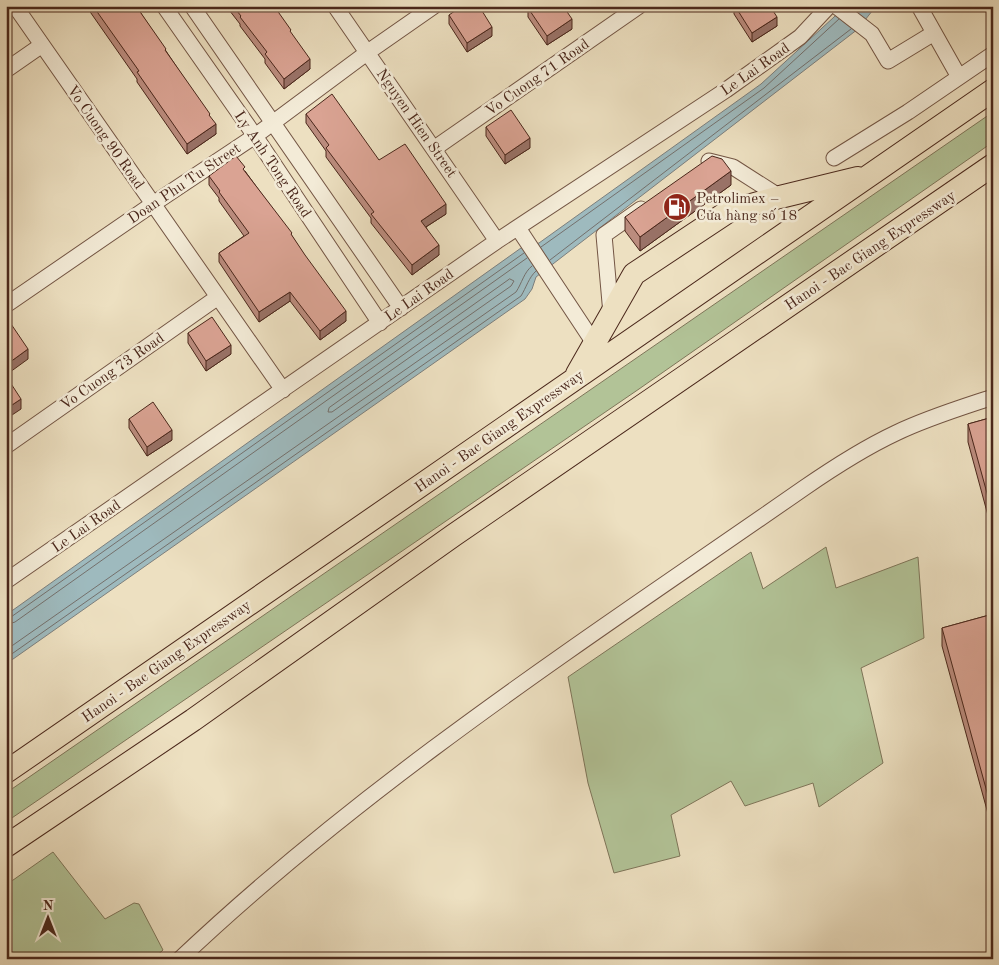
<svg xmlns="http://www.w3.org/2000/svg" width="999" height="965" font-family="'Old Standard TT',serif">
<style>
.green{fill:#b2c397;stroke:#7e7559}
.water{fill:#9ebabe;stroke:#7c7f7d}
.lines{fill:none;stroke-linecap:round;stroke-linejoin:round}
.shore{stroke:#74706c;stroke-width:1}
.minor-casing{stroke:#735544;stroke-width:17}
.highway-casing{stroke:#4a271b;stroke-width:24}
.minor{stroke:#f3ebd7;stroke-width:15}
.highway{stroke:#ede0c1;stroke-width:22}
.wall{fill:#bb8c7e;stroke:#4a271b}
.shaded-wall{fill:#997267;stroke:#4a271b}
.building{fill:#daa393;stroke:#4a271b}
.labels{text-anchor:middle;stroke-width:5;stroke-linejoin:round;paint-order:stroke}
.street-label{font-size:15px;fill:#4a271b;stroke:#f3ebd7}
.poi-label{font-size:15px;fill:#4a271b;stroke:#f3ebd7;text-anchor:start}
</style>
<rect width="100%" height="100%" fill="#ede0c1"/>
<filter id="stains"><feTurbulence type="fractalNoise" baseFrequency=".004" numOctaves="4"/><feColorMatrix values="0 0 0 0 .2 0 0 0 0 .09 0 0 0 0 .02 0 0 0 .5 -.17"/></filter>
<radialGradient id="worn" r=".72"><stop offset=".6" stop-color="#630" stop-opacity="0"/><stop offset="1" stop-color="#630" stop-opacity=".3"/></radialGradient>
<path class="green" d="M993 112V142L639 389 6 822V793Z
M826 547 836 588 918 557 924 638 861 668 883 763 819 807 813 783 745 806 731 781 671 815 680 856 614 873 588 783 568 677 751 552 763 589Z
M53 852 105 919 134 903 139 904 163 950 153 959H6V885Z"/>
<path class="water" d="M846 6H876L858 29 536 277 532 289 525 299 6 664V615L521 248 539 243 761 84Z"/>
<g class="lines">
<path class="shore" d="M541 247 764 88 839 19
M550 260 851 29
M510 279 514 281 511 286 332 412H328L329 408Z
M6 618 11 617 524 253
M6 625 15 622 527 258
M6 650 516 292C522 283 524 272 532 266
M6 658 521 296C526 288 529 277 536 271"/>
<g class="minor-casing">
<path id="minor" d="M15 6 283 390
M164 6 255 136 380 323
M192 6 401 308
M335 6 497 241
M836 6 872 34 888 61 934 33
M919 6 959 77
M6 70 42 45
M435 148 639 6
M834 158 908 112 993 54
M709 161 733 167 780 197
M518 228 594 343
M6 305 153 204 255 136 368 52 434 6
M611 314 604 235 641 209
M6 446 218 297
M6 581 497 241 726 90 800 37 829 6
M180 959C370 779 590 637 804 488 833 468 864 448 896 433 927 418 960 408 993 397"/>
</g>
<g class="highway-casing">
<path id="highway" d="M577 374 634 274 729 211 780 197 858 178
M6 772 993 90
M6 846 193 720 454 535 993 165"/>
</g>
<use href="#minor" class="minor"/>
<use href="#highway" class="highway"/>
</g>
<path class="wall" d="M86 6H136L210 117 216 134 187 154 137 82V79Z
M226 6H274L291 34 310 69 284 89 265 63V59L240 26V24Z
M734 6H770L777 26 752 42 734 14Z
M528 8 572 29 547 45 528 17Z
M449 15 492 36 467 52 449 24Z
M306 114 379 160 446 214 426 227 439 255 412 275 371 223V218L326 157V151L306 123Z
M486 127 530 148 505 164 486 136Z
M245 171 292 236 346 321 320 340 290 301 259 322 219 262V253L244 236 219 201V198L209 185V176Z
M731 185 640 251 625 231V217Z
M188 333 231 354 206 371 188 343Z
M993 417V534L968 442V424Z
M129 419 172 440 147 456 129 428Z
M993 614V832L942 646V628Z"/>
<path class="shaded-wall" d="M777 17V26L752 42V33Z
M572 19V29L547 45V36Z
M492 27V36L467 52V43Z
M310 59V69L284 89V79Z
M216 124V134L187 154V144Z
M530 138V148L505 164V155Z
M731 171V185L640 251V237Z
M446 204V214L421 230V221Z
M439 245V255L412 275V265Z
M290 292V301L259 322V312Z
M346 311V321L320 340V331Z
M231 345V354L206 371V361Z
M28 349V359L6 375V365Z
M21 399V409L6 419V409Z
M172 430V440L147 456V447Z"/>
<path class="building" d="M93 6H136L166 49 165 50 210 114 209 115 216 124 187 144 137 72 139 71Z
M233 6H274L291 30 290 31 310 59 284 79 265 54 267 52 240 17 241 16Z
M462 6H479L492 27 467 43 449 15Z
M530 6H563L572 19 547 36 528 8Z
M735 6H770L777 17 752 33Z
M332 94 379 160 405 144 446 204 421 221 439 245 412 265 371 214 374 212 326 148 329 145 306 114Z
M511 110 530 138 505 155 486 127Z
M236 156 245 167 243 169 292 233 291 234 305 255 346 311 320 331 290 292 259 312 219 253 249 233 219 192 220 191 209 176Z
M712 156 722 159 731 171 640 237 625 217Z
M212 317 231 345 206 361 188 333Z
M9 321 28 349 6 365V324Z
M6 376 21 399 6 409Z
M153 402 172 430 147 447 129 419Z
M993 417V515L968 424Z
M993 614V814L942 628Z"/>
<defs>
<g id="fuel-disc" transform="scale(1.4375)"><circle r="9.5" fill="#8f2418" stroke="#f3ebd7"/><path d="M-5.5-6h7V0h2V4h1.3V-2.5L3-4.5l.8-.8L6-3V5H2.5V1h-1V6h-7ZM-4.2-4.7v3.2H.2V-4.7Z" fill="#fff"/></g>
</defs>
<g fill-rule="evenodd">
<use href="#fuel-disc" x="677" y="207"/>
</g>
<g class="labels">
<g class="street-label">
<text transform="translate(755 69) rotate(-35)" y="5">Le Lai Road</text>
<text transform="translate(537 77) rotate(-35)" y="5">Vo Cuong 71 Road</text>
<text transform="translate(417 123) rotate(55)" y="5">Nguyen Hien Street</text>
<text transform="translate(106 137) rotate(55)" y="5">Vo Cuong 90 Road</text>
<text transform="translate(273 164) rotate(56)" y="5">Ly Anh Tong Road</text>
<text transform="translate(184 183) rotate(-34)" y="5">Doan Phu Tu Street</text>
<text transform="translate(870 250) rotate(-34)" y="5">Hanoi - Bac Giang Expressway</text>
<text transform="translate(419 295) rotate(-35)" y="5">Le Lai Road</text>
<text transform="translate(112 371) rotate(-35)" y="5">Vo Cuong 73 Road</text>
<text transform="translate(499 431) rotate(-35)" y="5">Hanoi - Bac Giang Expressway</text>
<text transform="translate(86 526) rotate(-35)" y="5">Le Lai Road</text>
<text transform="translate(166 661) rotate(-35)" y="5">Hanoi - Bac Giang Expressway</text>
</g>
<g class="poi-label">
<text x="696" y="203">Petrolimex –<tspan x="696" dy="17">Cửa hàng số 18</tspan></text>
</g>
</g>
<rect width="999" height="965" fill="none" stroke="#ede0c1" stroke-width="25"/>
<rect x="8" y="8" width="984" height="950" fill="none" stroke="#4a271b" stroke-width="2.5"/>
<rect x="12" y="12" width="974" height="940" fill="none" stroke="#4a271b"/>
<g transform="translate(48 918)" stroke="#f3ebd7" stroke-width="4" paint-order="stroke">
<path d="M0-4L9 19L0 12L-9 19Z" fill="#4a271b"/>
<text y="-8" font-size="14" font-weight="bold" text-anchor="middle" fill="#4a271b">N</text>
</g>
<rect width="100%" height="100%" filter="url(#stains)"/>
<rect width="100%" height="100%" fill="url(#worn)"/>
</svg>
